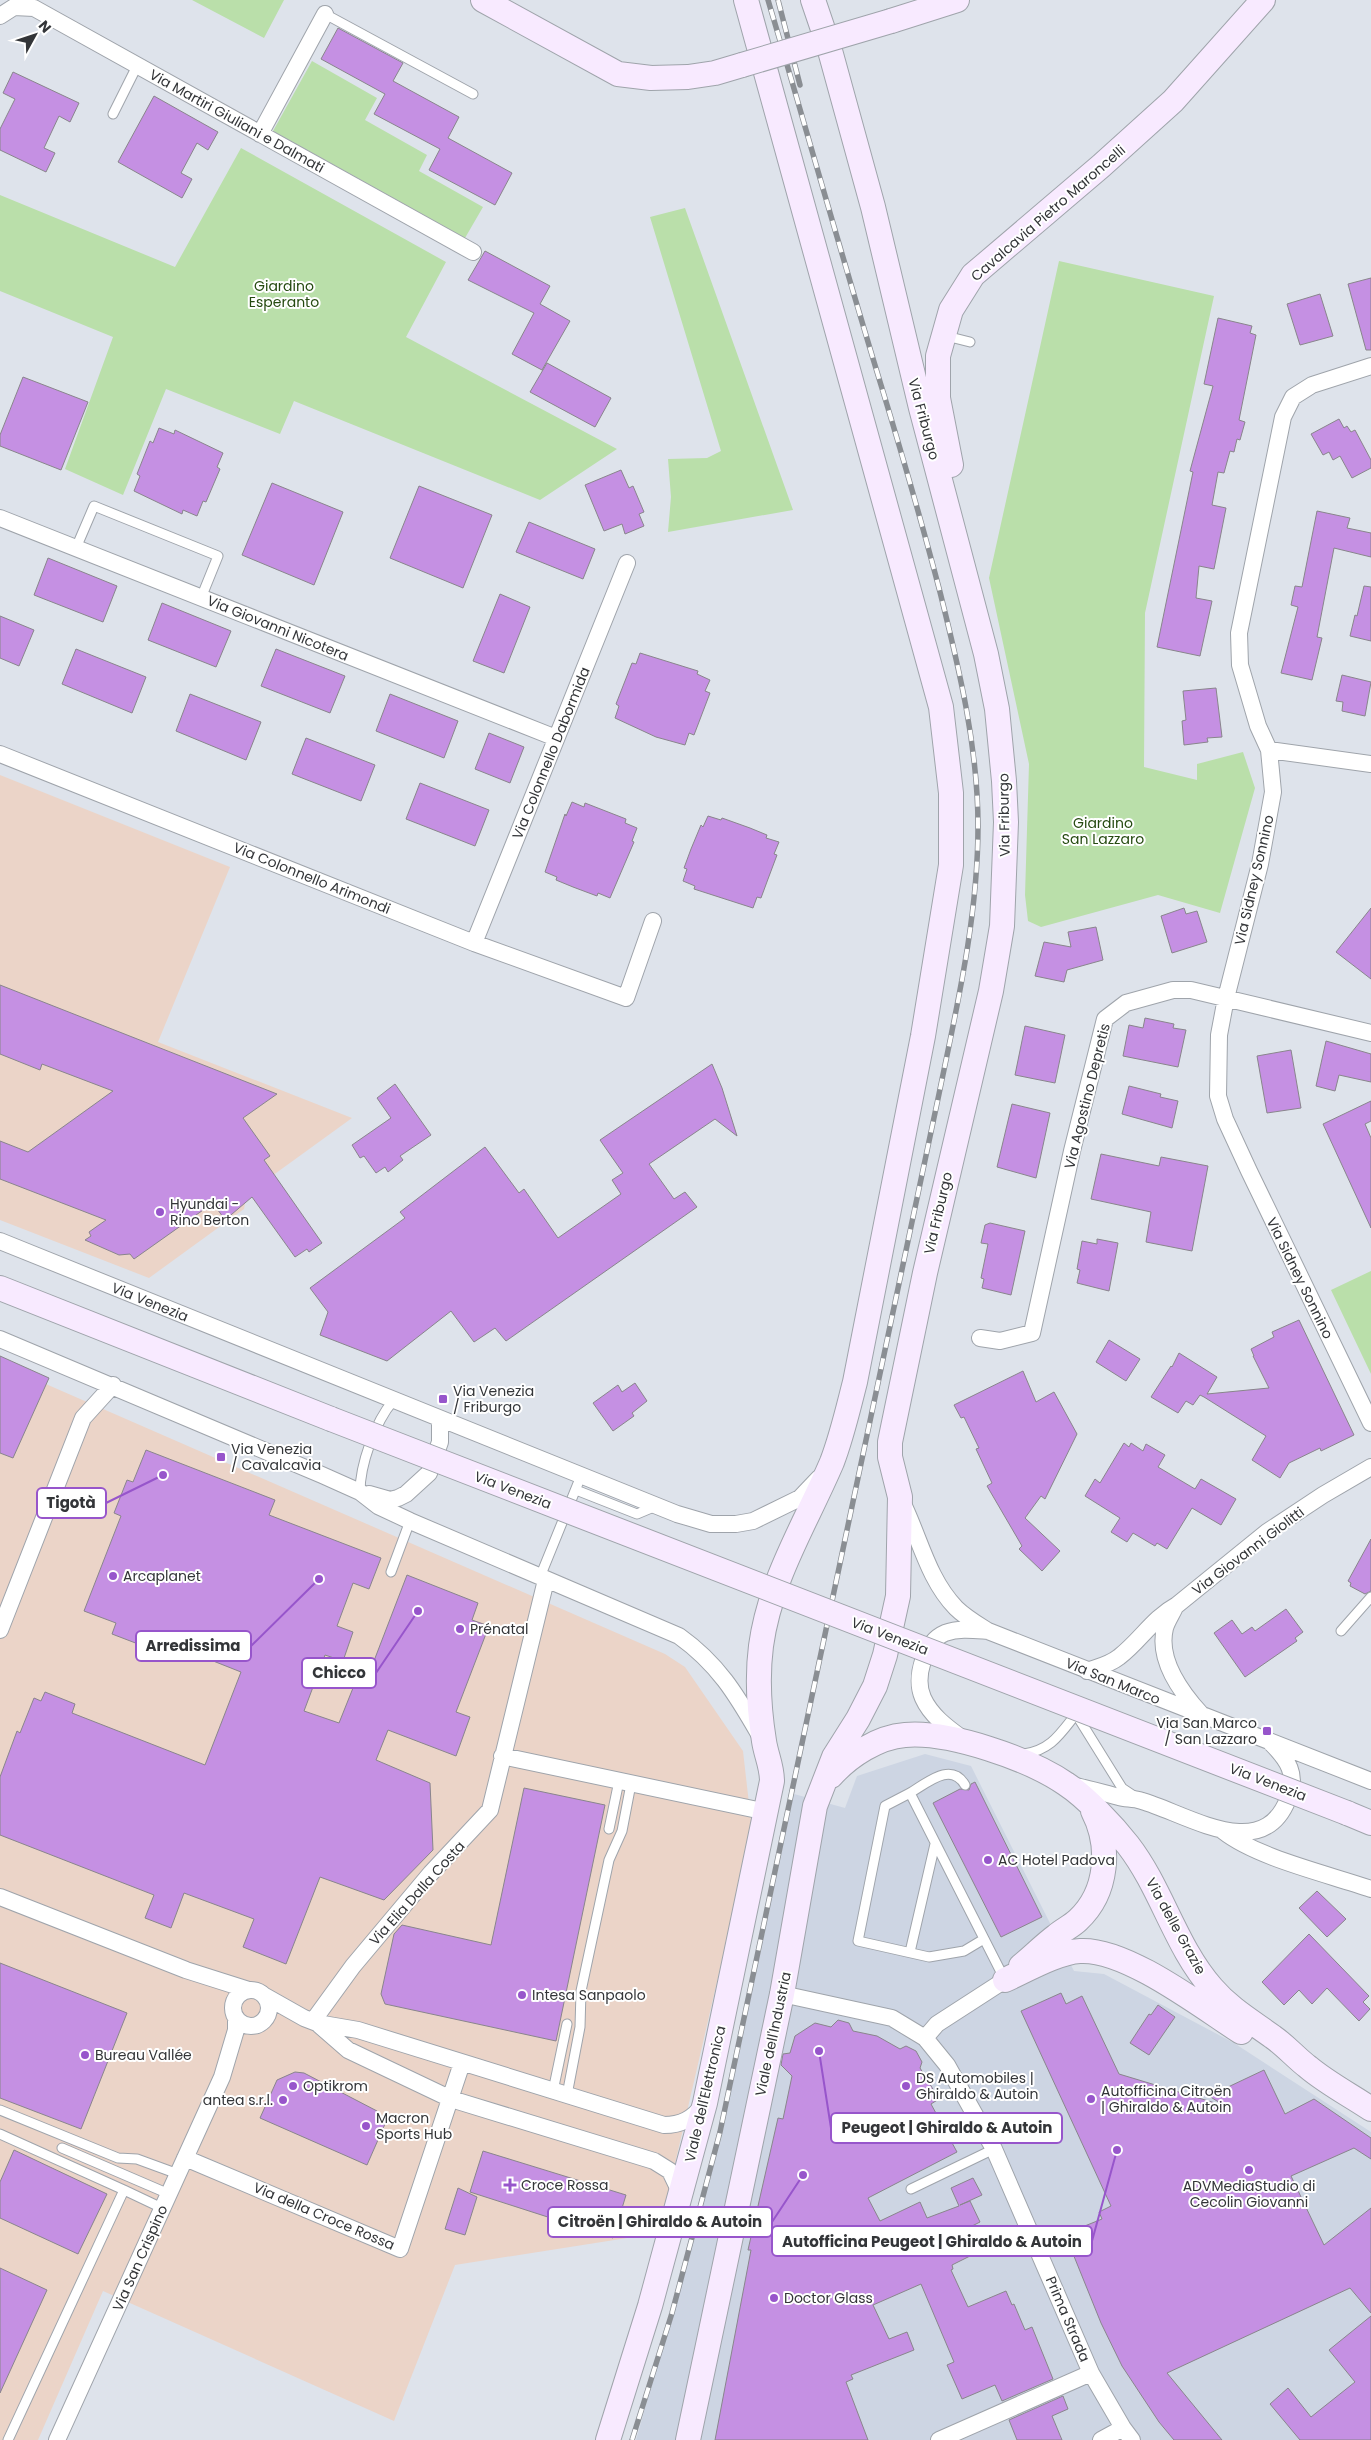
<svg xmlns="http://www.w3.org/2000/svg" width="1371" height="2440" font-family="Poppins,sans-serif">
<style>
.commercial{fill:#ebd4c8}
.built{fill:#cdd5e3}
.green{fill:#badfaa}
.building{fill:#c590e3;stroke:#89858c}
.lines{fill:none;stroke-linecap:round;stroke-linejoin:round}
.lane-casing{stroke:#9fa4ab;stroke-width:11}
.street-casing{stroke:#9fa4ab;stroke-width:18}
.secondary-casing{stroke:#9fa4ab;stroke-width:26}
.lane{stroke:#fff;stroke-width:9}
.street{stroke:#fff;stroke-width:16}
.secondary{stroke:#f8eaff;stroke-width:24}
.rail-casing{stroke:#8a8e93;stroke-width:5.5}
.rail{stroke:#fff;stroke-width:4;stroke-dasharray:11;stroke-linecap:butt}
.secondary-bridge-casing{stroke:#9fa4ab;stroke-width:26;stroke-linecap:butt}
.secondary-bridge{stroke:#f8eaff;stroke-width:24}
.poi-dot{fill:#9755cb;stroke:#fff;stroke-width:2}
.labels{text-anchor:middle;stroke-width:4;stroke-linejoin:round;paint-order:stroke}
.street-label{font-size:14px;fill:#333538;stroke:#fff}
.park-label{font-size:14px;fill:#254a10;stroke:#fff}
.poi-label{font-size:14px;fill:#333538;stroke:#fff;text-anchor:start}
.leader{fill:none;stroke:#9755cb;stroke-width:2}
.callout-dot{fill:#9755cb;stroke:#fff;stroke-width:2}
.callout{fill:#fff;stroke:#9755cb;stroke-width:2}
.callout-label{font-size:15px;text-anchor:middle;font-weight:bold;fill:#333538}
</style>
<rect width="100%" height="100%" fill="#dee3eb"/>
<path class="commercial" d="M0 775 230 867 158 1042 352 1118 247 1194 244 1209 149 1278 0 1220Z
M0 1364 665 1654 685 1667 743 1751 752 1830 659 2233 455 2265 394 2421 103 2291 38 2440H0Z"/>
<path class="built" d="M925 1754 971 1766 1074 1971 1104 1974 1234 2043 1371 2132V2440H636L722 2135 794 1794 845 1808 857 1776Z"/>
<path class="green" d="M192 0H284L264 38Z
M312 61 377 98 365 120 427 155 419 171 483 207 465 238 273 131Z
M241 148 446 262 406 337 617 449 540 500 294 401 280 434 166 389 123 495 65 469 113 337 0 291V195L175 267Z
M685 208 793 510 668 532 671 497 668 459 707 458 721 451 650 217Z
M1059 261 1214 296 1145 613 1144 767 1197 780V764L1243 752 1255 788 1220 913 1158 895 1041 927 1028 921 1025 895 1029 764 989 578Z
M1371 1271V1374L1331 1290Z"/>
<path class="building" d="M338 28 403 63 393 81 459 117 448 138 512 173 495 205 429 170 440 149 374 114 385 94 321 59Z
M13 72 79 103 70 122 59 116 44 148 55 153 46 172 0 150V129L15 99 3 93Z
M154 96 218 132 208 150 197 143 181 173 192 179 182 198 118 162Z
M485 251 550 286 540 304 570 321 542 370 512 354 534 313 468 280Z
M1371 278V350H1366L1348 284Z
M1320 294 1333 336 1300 345 1287 304Z
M1218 318 1252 326 1250 333 1256 335 1239 420 1245 422 1240 440 1237 439 1234 452 1230 451 1224 473 1218 472 1212 505 1226 508 1214 569 1199 566 1196 598 1212 601 1200 656 1157 647 1193 472 1190 471 1213 386 1204 384Z
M547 363 611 398 595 427 530 392Z
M23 377 88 402 61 470 0 446V435Z
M1339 419 1344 428 1347 426 1351 432 1355 430 1371 460V468L1352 478 1340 456 1333 460 1329 452 1323 455 1311 434Z
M159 428 174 434 175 430 223 453 217 467 220 469 206 502 203 501 197 516 183 510 182 514 134 491 140 476 137 474 150 441 153 443Z
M621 470 629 488 633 486 644 512 639 514 644 526 625 534 622 524 604 531 585 485Z
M272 483 343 512 314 585 242 555Z
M419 486 492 515 463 588 390 558Z
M1317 511 1350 518 1347 528 1371 533V557L1334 548 1317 637 1322 638 1312 680 1281 673 1298 607 1291 605 1295 586 1302 587Z
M529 522 595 549 583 579 516 552Z
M48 558 117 586 103 622 34 595Z
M1364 586 1371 587V641L1350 636 1355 615 1357 616Z
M500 594 530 607 504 673 473 661Z
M162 603 231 631 216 667 148 640Z
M0 616 34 630 19 666 0 658Z
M76 649 146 677 132 713 62 684Z
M276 649 345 676 330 713 261 686Z
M640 653 698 671 697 674 710 680 705 691 710 693 694 735 689 733 685 745 656 737 615 718 619 706 616 704 632 663 636 664Z
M1342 675 1371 682 1365 716 1342 711 1343 702 1336 701Z
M1216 688 1222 737 1207 738 1208 742 1184 745 1182 721 1186 720 1183 691Z
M190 694 261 722 246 760 176 731Z
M390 694 458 721 444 758 376 731Z
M489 733 524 747 510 783 475 769Z
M306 738 375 765 361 801 292 774Z
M420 783 489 810 475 846 406 819Z
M572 802 584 807 585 803 626 819 625 823 637 828 632 841 634 842 610 898 598 893 597 896 573 887 556 880 557 877 545 872 565 814 566 816Z
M708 816 721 820 722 818 750 828 767 835 766 838 779 842 774 854 777 855 768 879 761 898 757 897 753 908 694 889 695 886 683 881 687 869 684 868 691 849 701 825 703 827Z
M1184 908 1186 914 1197 911 1207 942 1172 953 1161 916Z
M1371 908V979L1336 952Z
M1096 927 1103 960 1067 970 1064 982 1035 976 1044 942 1071 947 1068 932Z
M0 985 277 1094 243 1118 270 1156 264 1160 322 1243 309 1252 307 1249 295 1257 252 1197 225 1220 213 1203 134 1259 130 1254 119 1255 85 1240 91 1236 89 1232 106 1220 0 1179V1141L28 1152 113 1091 42 1064 40 1070 0 1054Z
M1145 1018 1174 1024 1173 1028 1186 1030 1178 1067 1123 1056 1129 1025 1143 1028Z
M1025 1026 1065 1035 1055 1083 1015 1075Z
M1326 1041 1371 1054V1082L1339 1075 1335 1091 1316 1086Z
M1291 1050 1301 1108 1267 1113 1257 1056Z
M712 1064 722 1088 737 1136 715 1119 649 1164 674 1199 685 1192 697 1207 506 1341 495 1328 474 1342 451 1311 387 1361 320 1335 328 1312 310 1288 405 1218 400 1212 485 1147 519 1193 524 1189 558 1238 621 1194 612 1180 623 1173 600 1140Z
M395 1084 431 1135 400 1156 403 1160 388 1172 385 1167 376 1173 364 1156 360 1158 352 1145 391 1118 377 1098Z
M1129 1086 1161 1094 1160 1097 1178 1101 1172 1128 1122 1114Z
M1371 1101V1121L1365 1124 1371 1138V1228L1323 1124Z
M1012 1104 1050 1113 1036 1178 997 1167Z
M1101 1154 1159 1166 1161 1157 1208 1166 1192 1251 1146 1242 1151 1212 1091 1199Z
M990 1223 1025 1231 1011 1295 982 1288 984 1279 981 1278 988 1244 981 1243 985 1225Z
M1097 1239 1118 1243 1109 1291 1077 1283 1080 1270 1077 1269 1082 1241 1097 1244Z
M1299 1320 1354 1435 1321 1451 1320 1448 1289 1463 1280 1478 1252 1460 1266 1436 1204 1397 1200 1395 1193 1405 1186 1401 1178 1413 1151 1397 1171 1366 1172 1367 1179 1353 1217 1377 1207 1394 1269 1388 1253 1356H1254L1251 1349 1274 1337 1272 1332Z
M1109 1340 1140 1359 1126 1381 1096 1362Z
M0 1356 49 1378 13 1458 0 1453Z
M1023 1371 1036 1402 1054 1392 1077 1434 1045 1499 1041 1496 1025 1518 1060 1551 1042 1571 1019 1549 1022 1546 987 1486 992 1483 976 1449 979 1448 964 1417 961 1418 954 1405Z
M635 1383 647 1401 632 1413 634 1416 613 1431 593 1403 618 1385 622 1392Z
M1124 1443 1129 1447 1131 1443 1143 1451 1146 1444 1165 1455 1158 1467 1195 1489 1201 1479 1236 1499 1221 1525 1192 1508 1167 1549 1157 1543 1155 1546 1133 1533 1127 1542 1111 1532 1120 1518 1085 1496 1095 1479 1100 1483Z
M146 1450 275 1500 269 1515 381 1558 369 1589 353 1583 337 1626 353 1632 343 1661 325 1655 304 1711 339 1723 363 1663 372 1666 407 1575 478 1603 472 1620 489 1626 456 1712 470 1717 456 1756 388 1730 376 1760 430 1783 433 1850 384 1900 320 1877 286 1964 243 1947 254 1919 184 1893 171 1928 145 1918 154 1895 0 1835V1777L17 1731 20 1733 34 1698 41 1701 45 1692 75 1704 72 1713 205 1765 241 1672 150 1636 146 1647 112 1634 116 1623 84 1611 121 1516 114 1513 127 1480 133 1482Z
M1371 1539V1591L1365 1594 1350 1586 1351 1583 1348 1581Z
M1286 1609 1303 1632 1295 1638 1297 1641 1245 1677 1214 1633 1232 1620 1242 1634 1252 1627 1255 1631Z
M975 1782 1042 1917 1001 1937 933 1803 960 1789 969 1790 971 1784Z
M524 1788 605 1805 556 2041 385 2004 381 1994 394 1934 402 1925 491 1945Z
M1317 1891 1346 1919 1327 1937 1299 1908Z
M1309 1934 1369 1996 1363 2002 1370 2009 1359 2021 1327 1988 1312 2004 1299 1990 1284 2005 1262 1982Z
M0 1963 127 2013 81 2129 0 2098Z
M1061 1993 1066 2004 1082 1996 1119 2074 1225 2106 1209 2096 1264 2070 1285 2114 1314 2099 1371 2138V2159L1354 2148 1291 2176 1324 2245 1371 2208V2313L1350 2288 1167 2373 1222 2440H1174L1159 2422 1122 2366 1101 2323 1065 2234 1102 2219 1099 2212 1111 2206 1021 2011Z
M1158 2005 1175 2017 1149 2055 1130 2043 1149 2014 1151 2015Z
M838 2020 849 2023 853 2031 877 2036 900 2049 906 2046 916 2051 922 2062 920 2068 939 2099 931 2104 957 2152 868 2198 880 2221 920 2202 927 2218 959 2206 951 2188 973 2178 982 2195 960 2205 970 2201 980 2222 966 2229 978 2252 952 2265 953 2269 951 2270 968 2307 1006 2291 1012 2305 1014 2304 1025 2330 1032 2327 1053 2379 1002 2401 995 2385 962 2399 947 2365 954 2362 921 2284 873 2305 889 2339 907 2332 914 2350 851 2375 853 2379 846 2382 868 2440H715L751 2250H748L778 2118 783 2119 792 2076 781 2065 783 2054 790 2053 795 2036 815 2023 831 2027Z
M295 2072 304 2073 377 2111 385 2124 367 2165 260 2118 277 2080Z
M14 2150 107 2194 78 2254 0 2218V2182Z
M483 2151 626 2195 613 2238 470 2192Z
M458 2188 477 2197 465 2235 445 2229Z
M0 2268 47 2290 0 2393Z
M1371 2316V2440H1300L1270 2404 1288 2388 1311 2417 1355 2382 1329 2350Z
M1063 2396 1068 2409 1052 2416 1062 2440H1017L1009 2420Z"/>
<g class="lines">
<g class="lane-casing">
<path id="lane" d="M325 14 473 94
M113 114 137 66
M946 336 970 342
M76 548 94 506 218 556 201 598
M576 1490 637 1514 656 1506
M360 1492C360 1465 375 1422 393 1401
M391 1572 410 1521
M540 1577 581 1476
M1341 1631 1371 1597
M1024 1754C1051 1750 1060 1734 1076 1714L1122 1788 1134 1796
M910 1793C927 1783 951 1761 965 1785
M609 1829 619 1781
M984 1939 964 1951 929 1957 858 1941 885 1806 910 1793 1005 1980
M910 1952 935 1844
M553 2091 567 2024
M567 2095 580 2027 581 1991 609 1860 622 1831 631 1784
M0 2110 118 2158 137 2159 178 2174
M0 2134 124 2190
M62 2148 169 2194
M911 2189 994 2149
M8 2440 124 2190 162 2208"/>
</g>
<g class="street-casing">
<path id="street" d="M0 16 14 7 34 8 473 252
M260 134 325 14
M1371 366 1312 385 1293 397 1283 417 1239 633 1240 665 1258 726 1269 750 1273 792 1260 864 1226 998 1219 1035 1218 1096 1225 1119 1249 1171 1371 1423
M0 518 556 738
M1269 750 1371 764
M0 754 474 943 626 998 653 921
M474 943 627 563
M0 1241 677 1514 711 1524H736L753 1521 800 1498 819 1478
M980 1338 1000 1341 1032 1333 1072 1151 1105 1019 1126 1003 1173 990H1191L1371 1033
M0 1339 322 1475 360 1492 378 1506 410 1521 679 1636C718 1664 736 1694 759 1734
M369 1494 390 1500 398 1498 406 1494 429 1473 440 1442V1420
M903 1504C920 1539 928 1579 956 1608 965 1617 977 1624 988 1631L1371 1781
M1175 1607C1172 1614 1167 1621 1165 1628 1157 1660 1181 1692 1201 1714
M0 1630 83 1418 113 1385
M1087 1671C1098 1667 1109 1665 1119 1657 1140 1641 1153 1618 1177 1605L1267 1532 1323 1495 1371 1467
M963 1739C948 1728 931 1716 923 1698 914 1678 924 1642 945 1633 959 1628 974 1630 988 1631
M502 1756 767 1812
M1071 1785C1087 1788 1103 1793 1119 1797 1126 1799 1134 1798 1142 1801 1187 1814 1262 1865 1288 1799 1298 1774 1288 1760 1270 1742
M1223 1831C1257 1858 1328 1874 1371 1889
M0 1897 186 1970 249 1990
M233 2008a18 18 0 1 1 36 0a18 18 0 1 1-36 0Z
M782 1994 892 2018 925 2038 947 2065 994 2149 1091 2373 1123 2428 1132 2440
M265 1996 304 2018 317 2023 358 2030 664 2125C681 2125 693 2119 703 2105
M313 2021 353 1966 431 1873 490 1810 546 1580
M317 2023 348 2050 451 2099 654 2161 670 2171 681 2194
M925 2038 937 2024 1005 1980
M185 2158 400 2249 462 2063
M57 2440 222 2077 236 2030V2018
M939 2440 1091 2373
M1101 2440 1123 2428"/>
</g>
<g class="secondary-casing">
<path id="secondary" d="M483 0 618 74 651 78 688 77 715 73 742 65
M891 21 957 0
M951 465 938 398V356L951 310 973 275 1101 166 1173 101 1263 0
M0 1288 331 1419
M831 1776C849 1756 878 1737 905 1735 949 1731 1030 1759 1066 1784 1086 1797 1113 1826 1128 1845 1162 1889 1175 1946 1212 1988 1230 2009 1251 2021 1273 2037 1286 2046 1296 2058 1308 2067 1327 2083 1350 2095 1371 2109
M1347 1813 1371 1823
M1021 1966C1033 1956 1044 1945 1056 1936 1063 1930 1072 1926 1078 1920 1108 1892 1111 1846 1093 1811
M1005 1980C1025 1971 1058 1952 1080 1951 1126 1948 1202 2007 1241 2032
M608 2440 650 2306 705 2103 772 1781C772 1766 766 1755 764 1741 759 1710 757 1677 761 1646 770 1579 806 1523 832 1462 842 1436 848 1409 855 1382L923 1036 951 865V793L941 707 746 0
M688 2440 782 1994 815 1806 834 1757 858 1719 875 1686 885 1655 898 1596 900 1497 890 1457V1442L925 1273 991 991 1002 926 1006 822 1004 781 997 709 986 654 921 408 873 207 829 47 813 0"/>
</g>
<use href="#lane" class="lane"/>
<use href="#street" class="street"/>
<use href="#secondary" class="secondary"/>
<g class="rail-casing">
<path id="rail" d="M778 0 800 85
M632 2440 672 2313 720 2132 939 1094C957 1006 978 917 978 826 978 747 959 668 940 592 922 523 902 454 881 385 842 257 806 128 768 0"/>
</g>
<use href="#rail" class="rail"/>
<g class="secondary-bridge-casing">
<path id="secondary-bridge" d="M742 65 891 21
M331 1419 1347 1813"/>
</g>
<use href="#secondary-bridge" class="secondary-bridge"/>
</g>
<g class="poi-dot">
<circle cx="160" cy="1212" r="5"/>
<rect x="438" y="1394" width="10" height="10" rx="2.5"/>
<rect x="216" y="1452" width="10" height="10" rx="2.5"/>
<circle cx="113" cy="1576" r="5"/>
<circle cx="460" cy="1629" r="5"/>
<rect x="1262" y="1726" width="10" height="10" rx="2.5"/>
<circle cx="988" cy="1860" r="5"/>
<circle cx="522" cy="1995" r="5"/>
<circle cx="85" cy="2055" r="5"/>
<circle cx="293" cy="2086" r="5"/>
<circle cx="906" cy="2086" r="5"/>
<circle cx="1091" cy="2099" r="5"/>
<circle cx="283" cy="2100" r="5"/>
<circle cx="366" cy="2126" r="5"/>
<circle cx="1249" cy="2170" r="5"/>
<path d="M507.5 2177.5h5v5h5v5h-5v5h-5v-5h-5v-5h5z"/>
<circle cx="774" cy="2298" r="5"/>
</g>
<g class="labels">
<g class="street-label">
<text transform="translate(237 121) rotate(29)" y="5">Via Martiri Giuliani e Dalmati</text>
<text transform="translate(1048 213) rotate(-41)" y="5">Cavalcavia Pietro Maroncelli</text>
<text transform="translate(924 419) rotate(75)" y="5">Via Friburgo</text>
<text transform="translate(278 628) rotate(22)" y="5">Via Giovanni Nicotera</text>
<text transform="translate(551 753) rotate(-68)" y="5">Via Colonnello Dabormida</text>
<text transform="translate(1004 815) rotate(-91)" y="5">Via Friburgo</text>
<text transform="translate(312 878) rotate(22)" y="5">Via Colonnello Arimondi</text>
<text transform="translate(1254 880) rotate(-77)" y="5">Via Sidney Sonnino</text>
<text transform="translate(1087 1096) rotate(-76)" y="5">Via Agostino Depretis</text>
<text transform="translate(938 1213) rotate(-77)" y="5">Via Friburgo</text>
<text transform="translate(1300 1278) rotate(64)" y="5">Via Sidney Sonnino</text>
<text transform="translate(150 1302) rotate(22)" y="5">Via Venezia</text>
<text transform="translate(513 1490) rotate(21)" y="5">Via Venezia</text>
<text transform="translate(1248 1551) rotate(-37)" y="5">Via Giovanni Giolitti</text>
<text transform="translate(890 1636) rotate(21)" y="5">Via Venezia</text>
<text transform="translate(1113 1681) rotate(22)" y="5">Via San Marco</text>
<text transform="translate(1268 1782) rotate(21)" y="5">Via Venezia</text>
<text transform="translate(417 1893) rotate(-48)" y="5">Via Elia Dalla Costa</text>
<text transform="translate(1176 1926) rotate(61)" y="5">Via delle Grazie</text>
<text transform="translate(773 2034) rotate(-78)" y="5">Viale dell'Industria</text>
<text transform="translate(705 2094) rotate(-77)" y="5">Viale dell'Elettronica</text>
<text transform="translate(324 2216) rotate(23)" y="5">Via della Croce Rossa</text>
<text transform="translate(140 2258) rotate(-66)" y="5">Via San Crispino</text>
<text transform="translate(1068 2319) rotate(67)" y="5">Prima Strada</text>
</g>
<g class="park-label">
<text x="284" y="291">Giardino<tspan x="284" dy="16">Esperanto</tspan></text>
<text x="1103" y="828">Giardino<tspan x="1103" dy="16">San Lazzaro</tspan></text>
</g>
<g class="poi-label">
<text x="170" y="1209">Hyundai -<tspan x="170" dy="16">Rino Berton</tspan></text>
<text x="453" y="1396">Via Venezia<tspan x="453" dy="16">/ Friburgo</tspan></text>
<text x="231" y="1454">Via Venezia<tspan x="231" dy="16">/ Cavalcavia</tspan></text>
<text x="123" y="1581">Arcaplanet</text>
<text x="470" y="1634">Prénatal</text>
<text x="1257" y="1728" text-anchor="end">Via San Marco<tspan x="1257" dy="16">/ San Lazzaro</tspan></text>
<text x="998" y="1865">AC Hotel Padova</text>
<text x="532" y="2000">Intesa Sanpaolo</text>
<text x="95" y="2060">Bureau Vallée</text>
<text x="916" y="2083">DS Automobiles |<tspan x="916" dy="16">Ghiraldo &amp; Autoin</tspan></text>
<text x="303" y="2091">Optikrom</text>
<text x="1101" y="2096">Autofficina Citroën<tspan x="1101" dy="16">| Ghiraldo &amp; Autoin</tspan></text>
<text x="273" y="2105" text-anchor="end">antea s.r.l.</text>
<text x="376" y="2123">Macron<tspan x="376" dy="16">Sports Hub</tspan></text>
<text x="521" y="2190">Croce Rossa</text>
<text x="1249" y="2191" text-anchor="middle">ADVMediaStudio di<tspan x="1249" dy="16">Cecolin Giovanni</tspan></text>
<text x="784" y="2303">Doctor Glass</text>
</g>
</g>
<path class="leader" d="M163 1475L106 1503M319 1579L251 1646M418 1611L376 1673M819 2051L831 2128M803 2175L772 2222M1117 2150L1092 2241"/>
<g class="callout-dot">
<circle cx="163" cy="1475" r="5"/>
<circle cx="319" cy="1579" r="5"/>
<circle cx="418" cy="1611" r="5"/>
<circle cx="819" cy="2051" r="5"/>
<circle cx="803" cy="2175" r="5"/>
<circle cx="1117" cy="2150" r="5"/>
</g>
<g class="callout">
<rect x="37" y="1488" width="69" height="30" rx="5"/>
<rect x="136" y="1631" width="115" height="30" rx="5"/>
<rect x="302" y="1658" width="74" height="30" rx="5"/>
<rect x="831" y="2113" width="231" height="30" rx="5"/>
<rect x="548" y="2207" width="224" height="30" rx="5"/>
<rect x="772" y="2226" width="320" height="30" rx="5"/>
</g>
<g class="callout-label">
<text x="71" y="1508">Tigotà</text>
<text x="193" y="1651">Arredissima</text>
<text x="339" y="1678">Chicco</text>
<text x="947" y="2133">Peugeot | Ghiraldo &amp; Autoin</text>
<text x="660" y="2227">Citroën | Ghiraldo &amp; Autoin</text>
<text x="932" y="2247">Autofficina Peugeot | Ghiraldo &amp; Autoin</text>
</g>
<g transform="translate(35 35) rotate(50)" stroke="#ffffff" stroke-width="4" paint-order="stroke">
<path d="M0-4L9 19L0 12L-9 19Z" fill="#333538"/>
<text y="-8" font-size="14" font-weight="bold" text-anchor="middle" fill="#333538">N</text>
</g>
</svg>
